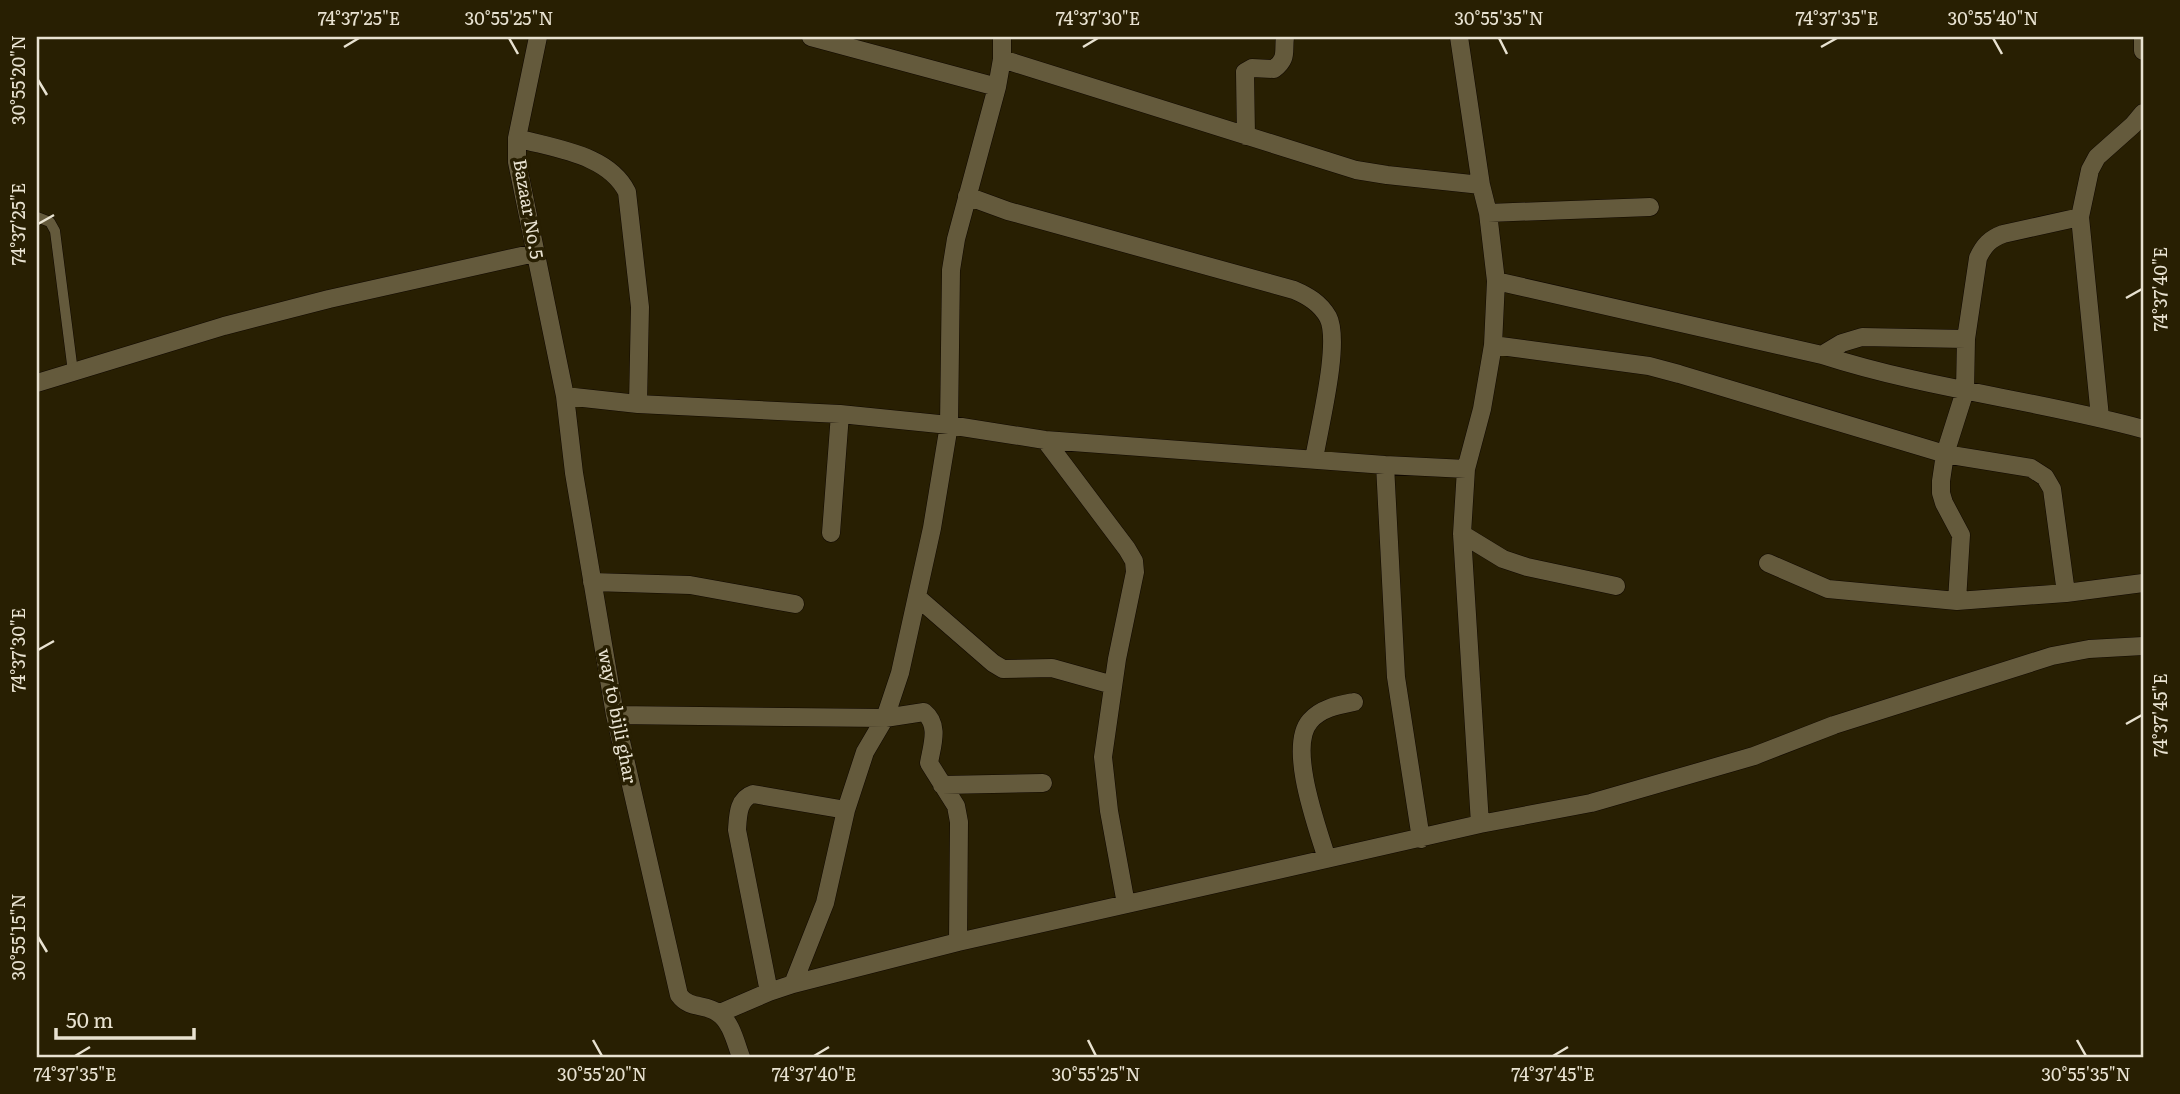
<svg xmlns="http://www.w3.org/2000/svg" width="2180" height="1094" font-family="Literata,serif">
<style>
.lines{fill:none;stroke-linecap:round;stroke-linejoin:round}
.lane-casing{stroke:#100800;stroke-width:11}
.street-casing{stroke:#100800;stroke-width:19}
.lane{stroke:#645a3c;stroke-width:10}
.street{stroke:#645a3c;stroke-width:18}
.ticks{fill:none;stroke:#e8e2d1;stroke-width:2.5}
.labels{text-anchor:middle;stroke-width:7;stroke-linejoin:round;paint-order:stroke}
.street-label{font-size:18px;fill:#e8e2d1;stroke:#281f02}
.neatline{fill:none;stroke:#e8e2d1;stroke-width:2.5}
.ticks-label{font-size:18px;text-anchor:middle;fill:#e8e2d1}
</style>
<rect width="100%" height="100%" fill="#281f02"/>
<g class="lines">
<g class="lane-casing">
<path id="lane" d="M37 217 50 222 55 231 73 372"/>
</g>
<g class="street-casing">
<path id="street" d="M538 37 517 138V162L565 396 574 473 615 715 679 995C690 1010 705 1003 718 1013 731 1021 736 1044 741 1057
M811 37 997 87
M1459 37 1481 185 1488 213 1496 281 1493 345 1482 409 1466 469 1462 534 1480 824
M2143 37V51
M1002 59 1356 170 1387 175 1481 185
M1246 136 1245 72 1252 68 1274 69C1288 58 1283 52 1285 37
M517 138C555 149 608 154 627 192L640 307 638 404
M967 196 1008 211 1294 290C1308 296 1320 303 1328 317 1341 342 1319 428 1314 459
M1488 213 1650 207
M1496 281 1822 355C1927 389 2037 400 2143 429
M1493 345 1649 366 1679 374 1945 454 2031 468 2045 477 2052 489 2066 593
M1822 355 1842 343 1862 337 1966 339
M37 383 224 326 329 299 535 253
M565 396 638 404 840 414 949 425 1045 440 1385 465 1466 469
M2100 417 2080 217 2090 170 2097 157 2133 125 2143 113
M1045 440 1127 549 1134 561 1135 572 1117 659 1103 757 1109 811 1126 904
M1385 465 1396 677 1421 839
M831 533 840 414
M1462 534 1503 559 1527 567 1616 586
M1768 563 1828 589 1957 601 2066 593 2143 583
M592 582 690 585 795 604
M917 597 993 663 1003 669 1052 668 1113 685
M1957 601 1961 535 1944 503 1941 493V481L1945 454 1965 391 1966 339 1978 258C1984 245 1990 239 2003 234L2080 217
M615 715 885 718 924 712C940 725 932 745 929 763L956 806 959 822 958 942
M942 785 1043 783
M1327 859C1318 829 1287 747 1310 721 1321 708 1339 705 1354 702
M793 984 825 903 846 810 865 752 885 718 900 673 932 528 949 425 951 270 956 239 997 87 1002 59V37
M769 992 737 830C738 815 738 799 753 794L846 810
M720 1013 769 992 793 984 958 942 1229 881 1480 824 1591 803 1754 756 1834 725 2052 656 2089 649 2143 646"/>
</g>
<use href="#lane" class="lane"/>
<use href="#street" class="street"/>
</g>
<path class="ticks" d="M509 38 518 54M1499 38 1507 54M1993 38 2002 54M344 47 359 38M1083 47 1098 38M1821 47 1837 38M38 80 47 95M38 224 54 215M2126 298 2142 289M38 650 54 641M2126 724 2142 715M38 937 47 952M593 1040 602 1056M1088 1040 1096 1056M2077 1040 2086 1056M75 1056 90 1047M814 1056 829 1047M1553 1056 1568 1047"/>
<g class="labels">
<g class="street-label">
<text transform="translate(528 209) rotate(80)" y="6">Bazaar No.5</text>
<text transform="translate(617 716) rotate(79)" y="6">way to bijli ghar</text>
</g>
</g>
<rect width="2180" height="1094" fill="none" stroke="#281f02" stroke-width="77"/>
<path d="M56 1028v10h138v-10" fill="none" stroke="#e8e2d1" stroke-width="3.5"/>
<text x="66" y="1028" font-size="21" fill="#e8e2d1" stroke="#281f02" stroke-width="5" paint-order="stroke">50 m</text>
<rect x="38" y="38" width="2104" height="1018" class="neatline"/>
<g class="ticks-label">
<text x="359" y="25">74°37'25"E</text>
<text x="509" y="25">30°55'25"N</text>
<text x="1098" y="25">74°37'30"E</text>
<text x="1499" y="25">30°55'35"N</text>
<text x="1837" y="25">74°37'35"E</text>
<text x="1993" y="25">30°55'40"N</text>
<text transform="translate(19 80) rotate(-90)" y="6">30°55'20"N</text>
<text transform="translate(19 224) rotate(-90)" y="6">74°37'25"E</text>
<text transform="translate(2161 289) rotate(-90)" y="6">74°37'40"E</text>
<text transform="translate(19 650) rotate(-90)" y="6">74°37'30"E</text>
<text transform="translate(2161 715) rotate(-90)" y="6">74°37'45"E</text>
<text transform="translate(19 937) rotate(-90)" y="6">30°55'15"N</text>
<text x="75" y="1081">74°37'35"E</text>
<text x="602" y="1081">30°55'20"N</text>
<text x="814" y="1081">74°37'40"E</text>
<text x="1096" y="1081">30°55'25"N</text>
<text x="1553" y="1081">74°37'45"E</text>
<text x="2086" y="1081">30°55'35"N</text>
</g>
</svg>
